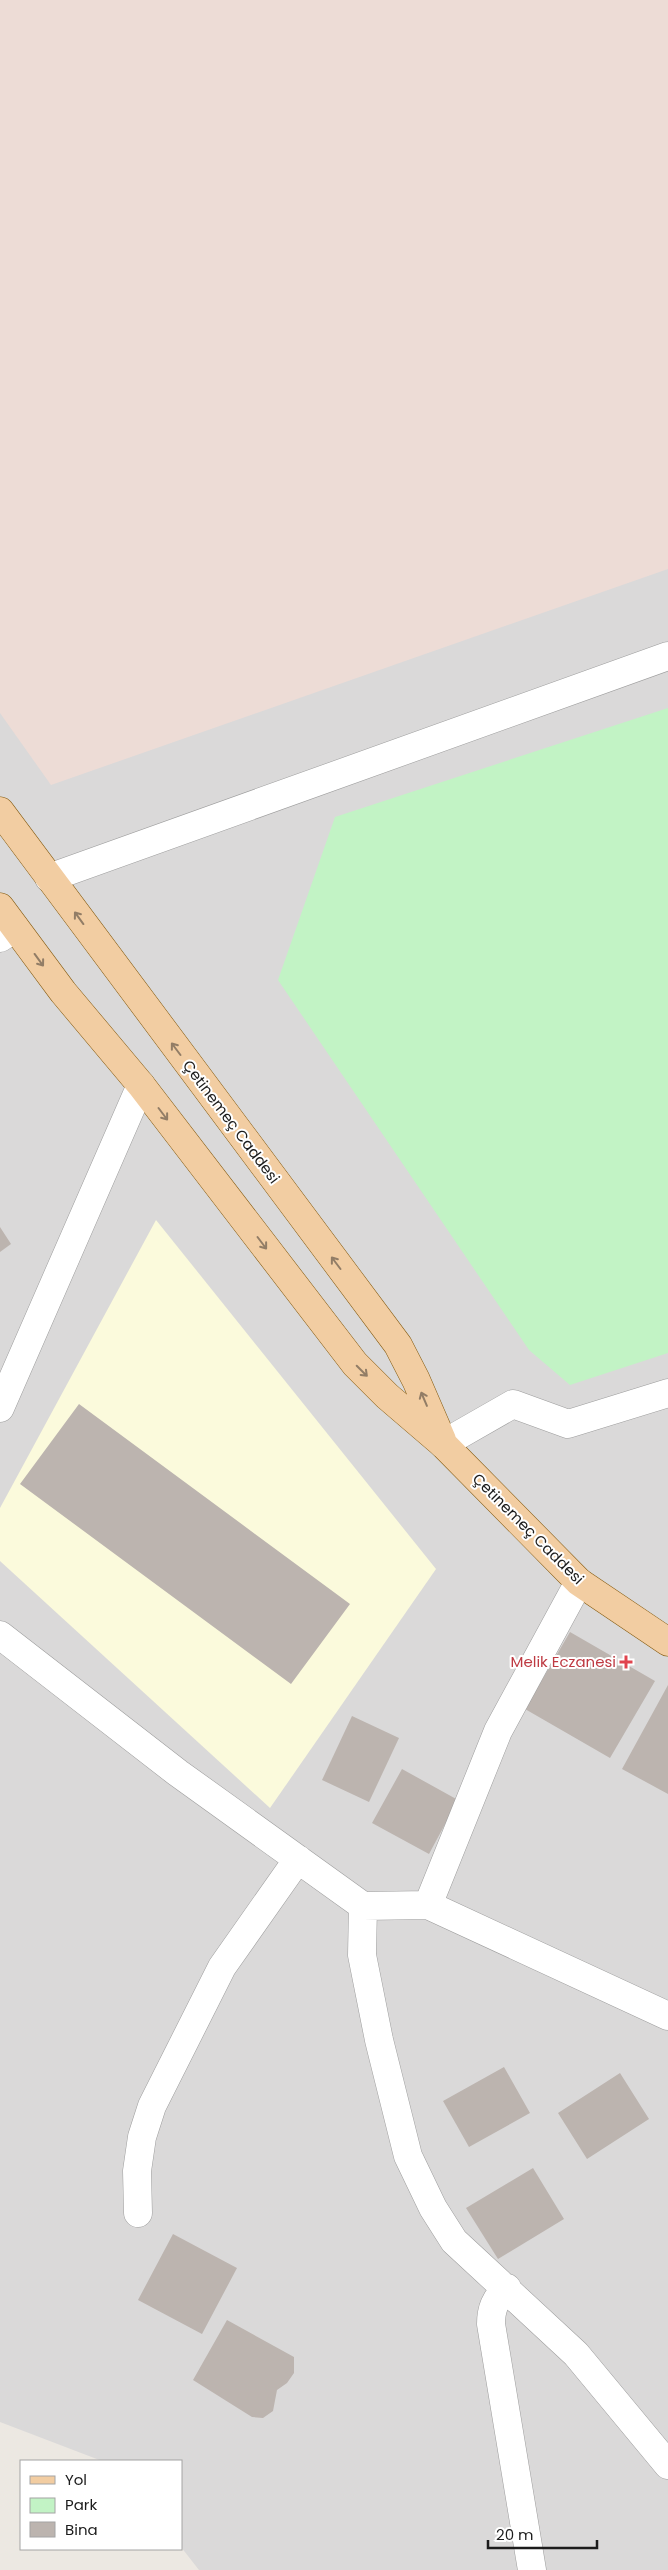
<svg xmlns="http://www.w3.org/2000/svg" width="668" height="2570" font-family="Poppins,sans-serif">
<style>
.residential{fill:#dad9d9}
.education{fill:#fbfadc}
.military{fill:#eddcd6}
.park{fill:#c2f3c5}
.building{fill:#bcb4af}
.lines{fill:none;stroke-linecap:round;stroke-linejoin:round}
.minor-casing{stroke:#9d9d9d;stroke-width:29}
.major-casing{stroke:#845a0f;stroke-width:29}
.minor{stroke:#fff;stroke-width:28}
.major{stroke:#f2cda2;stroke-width:28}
.oneway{stroke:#927d66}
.health-dot{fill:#e0444e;stroke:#fff;stroke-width:2}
.labels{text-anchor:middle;stroke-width:4;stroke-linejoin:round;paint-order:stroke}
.street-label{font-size:15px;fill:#1c1c1c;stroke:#fff}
.health-label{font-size:15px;fill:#be3a42;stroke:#fff;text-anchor:end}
</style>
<rect width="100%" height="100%" fill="#ece8e2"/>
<path class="residential" d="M0 0H668V2570H199L181 2547V2461H102L0 2422Z"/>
<path class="education" d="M156 1220 436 1569 270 1808 0 1561V1508Z"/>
<path class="military" d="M0 0H668V569L51 785 0 713Z"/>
<path class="park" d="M668 708V1353L570 1385 529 1350 278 980 335 817Z"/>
<path class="building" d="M0 1227 11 1244 0 1252Z
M79 1404 350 1604 291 1684 20 1484Z
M570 1632 655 1681 610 1758 525 1709Z
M668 1685V1794L622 1769Z
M352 1716 399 1738 369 1802 322 1780Z
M402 1769 458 1800 429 1854 372 1823Z
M504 2067 530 2113 469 2147 443 2101Z
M620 2073 649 2119 587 2159 558 2113Z
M533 2168 564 2219 498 2259 466 2208Z
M173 2234 237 2268 202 2334 138 2300Z
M227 2320 294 2357V2373L287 2383 277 2390 273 2411 263 2418 252 2417 193 2380Z"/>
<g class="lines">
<g class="minor-casing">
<path id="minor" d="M49 878 668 656
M0 938 15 928
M0 1408 141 1085
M443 1444 513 1404 568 1424 668 1393
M579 1582 498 1731 428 1905 668 2016
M0 1635 178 1773 363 1906 428 1905
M363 1906 362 1955 379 2040 408 2156 433 2208 454 2241 576 2354 668 2465
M138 2213 137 2171 142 2137 152 2106 222 1967 298 1859
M507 2288C495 2299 491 2309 491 2324L532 2570"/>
</g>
<g class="major-casing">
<path id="major" d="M0 811 398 1345 416 1380 442 1440
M0 907 63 992 141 1085 355 1364 387 1396 443 1444 579 1582 668 1642"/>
</g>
<use href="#minor" class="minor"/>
<use href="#major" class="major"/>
</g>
<defs><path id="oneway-shaft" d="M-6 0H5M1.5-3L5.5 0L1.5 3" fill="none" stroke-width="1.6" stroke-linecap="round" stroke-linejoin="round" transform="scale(1.25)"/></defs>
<g class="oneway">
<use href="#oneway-shaft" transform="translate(79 918) rotate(-126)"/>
<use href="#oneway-shaft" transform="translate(39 960) rotate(54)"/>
<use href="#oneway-shaft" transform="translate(176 1049) rotate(-127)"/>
<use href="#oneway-shaft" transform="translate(163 1114) rotate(53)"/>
<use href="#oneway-shaft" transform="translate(262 1243) rotate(53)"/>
<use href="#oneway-shaft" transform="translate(336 1263) rotate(-127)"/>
<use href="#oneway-shaft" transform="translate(362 1371) rotate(45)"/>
<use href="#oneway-shaft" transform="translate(424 1399) rotate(-113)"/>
</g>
<path class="health-dot" d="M623.5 1654.5h5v5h5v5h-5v5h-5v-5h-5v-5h5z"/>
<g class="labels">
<g class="street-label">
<text transform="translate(231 1122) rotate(53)" y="5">Çetinemeç Caddesi</text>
<text transform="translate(528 1529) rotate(45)" y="5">Çetinemeç Caddesi</text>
</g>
<g class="health-label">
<text x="616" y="1667">Melik Eczanesi</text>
</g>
</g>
<rect x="20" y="2460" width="162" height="90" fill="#ffffff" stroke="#a4a4a4"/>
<rect x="30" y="2476" width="25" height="8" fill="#f2cda2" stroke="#a4a4a4"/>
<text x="65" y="2485" font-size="15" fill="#1c1c1c">Yol</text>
<rect x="30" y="2498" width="25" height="15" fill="#c2f3c5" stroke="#a4a4a4"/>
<text x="65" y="2510" font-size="15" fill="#1c1c1c">Park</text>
<rect x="30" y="2522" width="25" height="15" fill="#bcb4af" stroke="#a4a4a4"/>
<text x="65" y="2535" font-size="15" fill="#1c1c1c">Bina</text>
<path d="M488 2540v8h109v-8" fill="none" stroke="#1c1c1c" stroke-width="2.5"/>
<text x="496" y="2540" font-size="15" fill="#1c1c1c" stroke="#ffffff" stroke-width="4" paint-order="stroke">20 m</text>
</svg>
